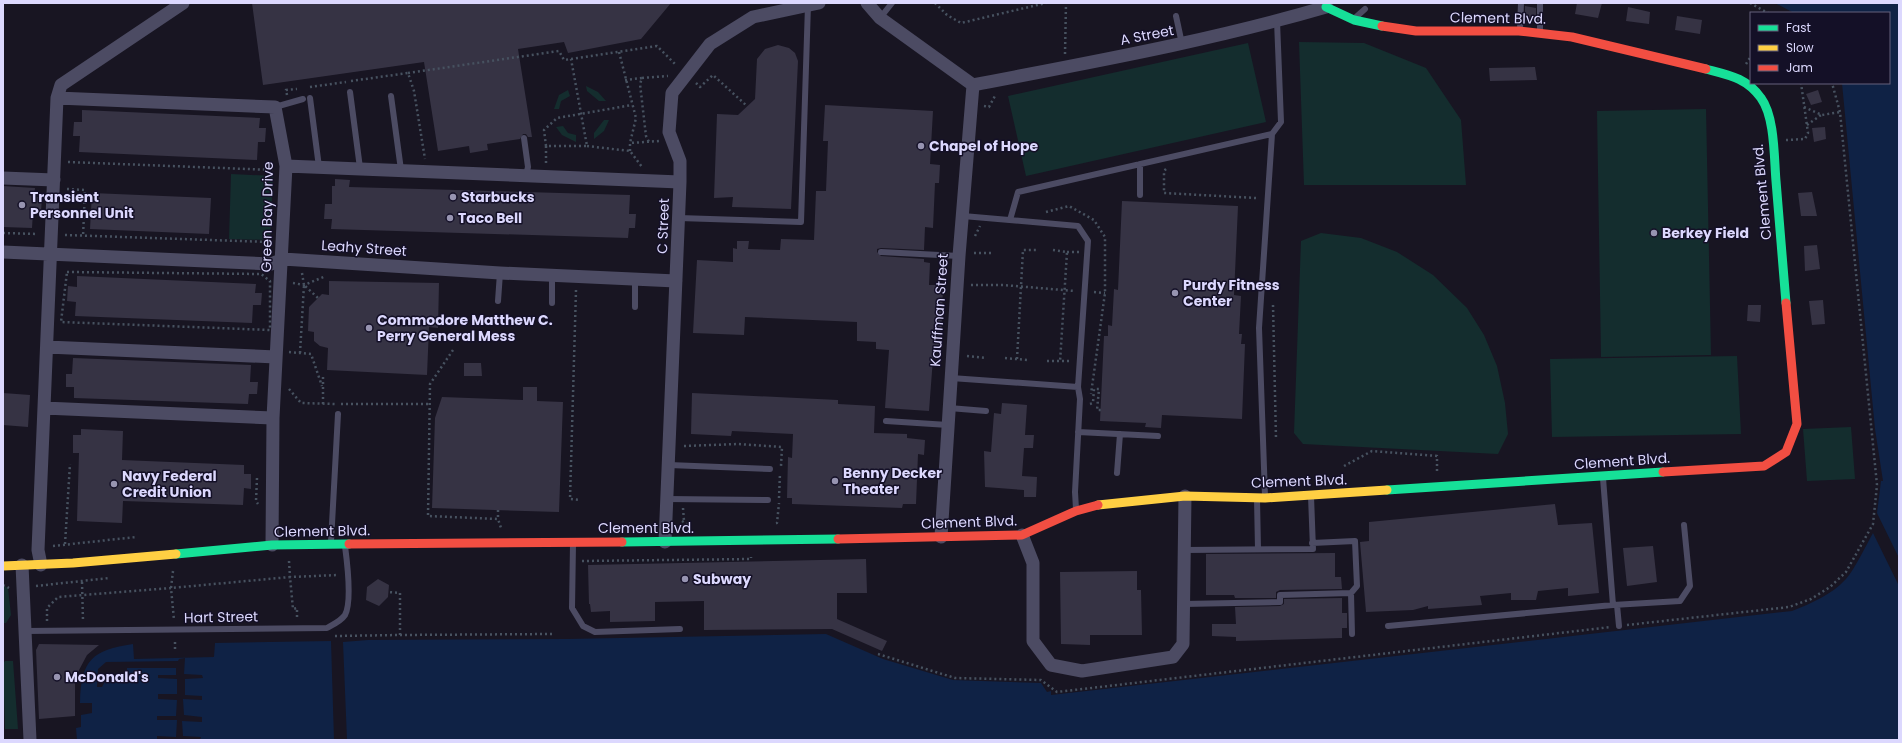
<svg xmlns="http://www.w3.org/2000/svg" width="1902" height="743" font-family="Poppins,sans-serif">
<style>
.green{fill:#142d2e}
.water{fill:#0f2245}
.pier{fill:#181522}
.building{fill:#363344}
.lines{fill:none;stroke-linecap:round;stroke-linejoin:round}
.path{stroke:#475260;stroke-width:2.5;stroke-dasharray:2 3;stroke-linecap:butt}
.lane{stroke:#4c4b63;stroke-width:6}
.street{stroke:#4c4b63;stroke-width:13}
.fast{stroke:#16e098;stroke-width:9}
.slow{stroke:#ffcf43;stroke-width:9}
.jam{stroke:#f24e42;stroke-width:9}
.poi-dot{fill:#9794b1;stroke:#141027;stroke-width:1.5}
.labels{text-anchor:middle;stroke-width:3;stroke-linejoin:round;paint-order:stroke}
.street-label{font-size:14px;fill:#dcd8fe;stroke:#141027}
.poi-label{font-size:14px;font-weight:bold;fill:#dcd8fe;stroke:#141027;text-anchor:start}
</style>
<rect width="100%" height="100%" fill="#181522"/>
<path class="green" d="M1299 42 1364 43 1426 68 1461 120 1466 185H1304Z
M1248 43 1266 122 1026 176 1008 96Z
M586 86 598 92 606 101H599L587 91Z
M568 90 570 96 561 101 559 109H554L559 95Z
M1706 109 1711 355 1601 357 1597 111Z
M604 120H609L604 131 594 139V133Z
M563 126 568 133 576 135V142L562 135 556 127Z
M231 174 273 176 270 240 229 239Z
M1321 233 1361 238 1397 252 1433 275 1467 308 1484 335 1497 366 1505 403 1508 434 1498 454 1303 444 1294 433 1301 241Z
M1737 356 1741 434 1552 437 1550 359Z
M1851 427 1855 479 1807 481 1803 429Z
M3 585 8 588 11 615 6 623H3Z
M5 661H13L18 729H5L3 664Z"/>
<path class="water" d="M1775 3H1899V558L1877 513 1881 481H1883L1875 429 1842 83H1889V13H1794Z
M1873 533 1899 586V740H347L343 642 368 640 567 639 826 634 883 659 953 680 1041 683 1047 692 1051 691V695L1792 611C1812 603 1831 595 1846 579 1856 567 1865 547 1873 533Z
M331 641 334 740H77L76 728 81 727V715L92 713V703H80C81 660 92 650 133 644L134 659 214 657 215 643Z"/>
<path class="pier" d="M185 658 184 674 202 675 203 678 185 679V695L202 696V700L183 699 184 715 202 717V722L182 721 183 736 201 737 200 740H157V736L176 737 177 720H157V716H176L177 700 158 699V694H177V679L158 678V675H176V668H127V674H109L102 687H97L98 669 106 662 178 661 179 659Z"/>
<path class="building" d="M252 3H671L641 39 568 53 564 42 518 49 532 137H528L526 134H523L520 139 487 144 488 150 470 153 469 146 438 151 424 62 263 85Z
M1577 3H1602L1598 18 1575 14Z
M1525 6 1536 8V22L1525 21Z
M1628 7 1650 12 1649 24 1626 21Z
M1677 16 1702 20 1700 34 1675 30Z
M778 45 789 48 795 53 798 61 791 209 732 207 733 197 714 198 717 114 738 115 755 99 757 59 765 49Z
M1535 67 1537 80 1490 81 1489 68Z
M1818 90 1822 102 1811 105 1806 94Z
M825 105 933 111 930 164 940 165 939 183H935L933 228 925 227 924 250 881 248 877 249V252L881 256 924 259V262L930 263 929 285H943L941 345H934L929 411 885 408 889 350 876 349V342L857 341V322L745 317 744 335 693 333 697 260 733 262V248L737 249V241H749L748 249 780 250 781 239 814 240 816 191H826L828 141H823Z
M82 110 260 118 259 128H266L265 142H258L257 160 79 152 80 136H73L74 122H82Z
M1825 127 1826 139 1814 142 1812 128Z
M335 179 350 180 349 187 630 195 629 214H636L635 228H629L628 238 331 229 332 219H324L325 204H332V186H335Z
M3 186 35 188 34 197H42L41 212H33L32 228 3 227Z
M1812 192 1817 216H1801L1798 193Z
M92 193 211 198 209 234 90 229Z
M1122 201 1238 206 1234 295 1241 296 1239 334H1242L1241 344H1245L1242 419 1162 415 1161 428 1145 427 1146 423 1100 421 1104 336H1108V325L1112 326 1114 289 1118 290Z
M1817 245 1820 269 1805 271 1804 246Z
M77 276 256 284 255 293H262L261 305H253L252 323 75 316 76 302 67 301 68 286 77 287Z
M329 281 439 283 438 328 429 327 427 375 327 370 328 348 320 346 314 341V332L308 331 309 307 322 294 329 295Z
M1823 300 1825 324 1812 325 1809 301Z
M1748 305H1761L1760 322 1747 321Z
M73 358 251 365 250 382H258L257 394H249L248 404 74 398V387H66V374H72Z
M464 363H481L482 376H464Z
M523 387H537V401L563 402 559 512 432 508 435 418 442 397 523 400Z
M3 393 30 395 28 427 3 425Z
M692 393 838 400V404L875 406 874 433 907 434V438L925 440 924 455 918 454 916 504H903L902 508 792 504V498H787L788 457 792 458 793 434 732 431 731 436 691 434Z
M1002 403 1027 405 1025 435H1034L1033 448H1024L1022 476 1037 477 1036 497H1024V490L985 487 984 451 991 452 994 413 1001 414Z
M81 429 123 431 122 460 244 465V474H251V489L244 488 243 505 123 501 122 523 77 521 79 453H73V435H81Z
M1555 504 1558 525 1592 523 1599 593 1568 596V588L1538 591 1536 600H1511V593L1480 596 1482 605 1428 609V606L1413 610 1366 612 1360 542 1369 541V522Z
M1653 546 1657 582 1627 586 1623 548Z
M1335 553V577H1341L1342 589 1280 590 1276 592V598H1235L1234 595H1206V554Z
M866 559 867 593H837V619L887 641 882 651 832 629 704 630V601L655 602V621L610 622V611L591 612 590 604H589L588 565Z
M1137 571V590H1141L1142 635H1090V645L1061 644 1060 572Z
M378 579 389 585 388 597 379 606 366 600 367 587Z
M1342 598V613H1347V628H1342V638L1236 641V637L1212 636V624H1236L1235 607 1280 606 1284 604V599Z
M39 644 99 645 87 655 78 672 75 682V716L39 719 36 650Z"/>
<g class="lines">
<path class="path" d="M935 3 947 15 961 23 1046 3
M1750 3 1768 13
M619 52 636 118 630 143
M1065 54 1066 3
M1746 64 1751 56
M408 73 559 51 564 60 657 46 676 65
M642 78 668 76
M625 80 642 78 640 84 646 136 649 142
M351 81 408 73 414 91 425 159
M696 83 700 87 713 75 747 106
M310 87 346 82
M287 95 286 90 297 89
M984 106 989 107 996 94
M1804 107 1822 115 1840 112
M1807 125 1821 115
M1786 140 1805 139 1808 133 1801 83
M546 146 544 130 557 118 632 105
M587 146 630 151 642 167
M630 151V143L659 141
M68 162 273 170
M546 163V146H587L571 59
M1166 169 1164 171V193L1256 198
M67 189 85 190 83 237
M1046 212 1069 206 1094 220 1105 237V293L1091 394
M3 233 38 234
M65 235 269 242
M975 236 980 226
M1053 250 1067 252 1060 362
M1067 252H1079
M974 253H993
M67 272 261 274 270 281V330L61 322Z
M302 273 304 285
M293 283 304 285 326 276
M971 285H1003L1075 291
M576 290 570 499 580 500
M1094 292 1105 293
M1273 305 1276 439
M453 350 430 384 428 516 498 519 501 528
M289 352 311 354 322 386
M300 353 304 285 318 298
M967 356 986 358
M1005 358 1027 360
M1017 359 1023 250H1036
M1047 361H1069
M289 389 301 403 336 404
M323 404V376
M341 404H430
M1090 404 1093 403 1094 389H1099L1097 410H1101
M684 446 738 444 782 447 781 466
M1344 466 1372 451 1437 456V471
M257 478 256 501 258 504
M779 498 780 473
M683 508 684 521
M498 510V519
M682 521 690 526
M776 523H777L779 503
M65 544 70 464
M53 546 136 537
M289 561 290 577 338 575
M582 561 751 559V557
M173 571 171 588 290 577 293 609 297 608V620
M82 582 83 621
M3 585 9 588
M36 586 109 578
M47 621V608L58 597 171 588 174 620
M1627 625 1789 607 1811 599 1830 587 1846 572 1873 524 1877 485 1840 112 1832 83
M400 635 554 634
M335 636 400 635V593L388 592
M175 649V639
M878 654 955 678 1041 680 1057 692 1611 627"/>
<path class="lane" d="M1540 3V31
M1176 16 1182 44
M1356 17 1365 9
M880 18 892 3
M1520 29 1521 3
M350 92 360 168
M391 96 401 170
M310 98 319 167
M275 107 303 99
M524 138 528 167 526 175
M1140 164V195
M963 216 1078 226 1088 241 1078 387 1080 399 1075 492 1076 509
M679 218 801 222 808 5
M1010 220 1018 192 1272 134 1281 122 1277 21
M881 252 959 256
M498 301 500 273
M552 303V276
M635 307V279
M951 378 1078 387
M949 408 986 411
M886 421 948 425
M1078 432 1158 436
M669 465 770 469
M1117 473 1120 434
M1265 496 1259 328 1272 134
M667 499 768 500
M1257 499 1258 549
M331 542 338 414
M573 544 572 608 583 626 595 632 680 629
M1185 550 1313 549 1311 496
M1351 593 1352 634
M1184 604 1280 602V595L1351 593 1357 586 1355 541 1312 543
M1613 605 1680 601 1690 586 1684 525
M1617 605 1619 626
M1388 626 1613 605 1603 478
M25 631 327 628C334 624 341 621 345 615 352 602 347 561 345 546"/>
<path class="street" d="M867 3 880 18 973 85
M973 85C1092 62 1210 41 1326 7V3
M57 98 275 107 286 166 273 418 272 545
M286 166 680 182
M3 178 54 180
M3 252 271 264 283 259 500 273 676 281
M47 347 276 357
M44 408 273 418
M1022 535 1033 563V641L1051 665 1082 671 1173 657 1183 644 1185 496
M941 537 959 256 973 85
M665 542 680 182V161L669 132 672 93 710 44 753 17 819 3
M22 565 30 740
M41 565 38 550 57 98 61 85 183 3"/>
<path class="fast" d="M1326 7 1354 20 1382 26
M1706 69C1729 75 1747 78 1761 98 1775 117 1774 158 1776 181 1779 222 1783 262 1786 303
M1387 490 1663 472
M622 542 838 539
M176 554 272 545 349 544"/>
<path class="slow" d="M1098 505 1185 496 1265 498 1387 490
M3 566 73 563 176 554"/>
<path class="jam" d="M1382 26 1416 31H1519L1572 37 1706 69
M1663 472 1764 466 1786 452 1797 424 1786 303
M838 539 1022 535 1076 511 1098 505
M349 544 622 542"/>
</g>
<g class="poi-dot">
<circle cx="921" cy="146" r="4"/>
<circle cx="453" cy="197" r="4"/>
<circle cx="22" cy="205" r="4"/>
<circle cx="450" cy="218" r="4"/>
<circle cx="1654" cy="233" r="4"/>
<circle cx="1175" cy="293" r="4"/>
<circle cx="369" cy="328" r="4"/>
<circle cx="835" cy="481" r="4"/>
<circle cx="114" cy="484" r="4"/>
<circle cx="685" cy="579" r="4"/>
<circle cx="57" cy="677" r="4"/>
</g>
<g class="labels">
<g class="street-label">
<text transform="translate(1498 18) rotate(1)" y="5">Clement Blvd.</text>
<text transform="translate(1147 35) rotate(-11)" y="5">A Street</text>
<text transform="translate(1762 192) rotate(-95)" y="5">Clement Blvd.</text>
<text transform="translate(267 217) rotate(-89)" y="5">Green Bay Drive</text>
<text transform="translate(663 226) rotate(-88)" y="5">C Street</text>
<text transform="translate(364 248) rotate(4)" y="5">Leahy Street</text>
<text transform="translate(939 310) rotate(-86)" y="5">Kauffman Street</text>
<text transform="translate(1622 461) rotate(-4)" y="5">Clement Blvd.</text>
<text transform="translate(1299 481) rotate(-2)" y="5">Clement Blvd.</text>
<text transform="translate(969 522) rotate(-2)" y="5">Clement Blvd.</text>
<text x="646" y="533">Clement Blvd.</text>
<text transform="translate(322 531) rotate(-1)" y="5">Clement Blvd.</text>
<text transform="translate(221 617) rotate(-1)" y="5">Hart Street</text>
</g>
<g class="poi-label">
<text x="929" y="151">Chapel of Hope</text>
<text x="30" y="202">Transient<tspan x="30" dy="16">Personnel Unit</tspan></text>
<text x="461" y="202">Starbucks</text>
<text x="458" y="223">Taco Bell</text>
<text x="1662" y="238">Berkey Field</text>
<text x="1183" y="290">Purdy Fitness<tspan x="1183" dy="16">Center</tspan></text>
<text x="377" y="325">Commodore Matthew C.<tspan x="377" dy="16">Perry General Mess</tspan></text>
<text x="843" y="478">Benny Decker<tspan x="843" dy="16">Theater</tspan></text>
<text x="122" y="481">Navy Federal<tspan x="122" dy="16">Credit Union</tspan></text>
<text x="693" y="584">Subway</text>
<text x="65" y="682">McDonald's</text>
</g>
</g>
<rect width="1902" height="743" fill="none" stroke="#dcd8fe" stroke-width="8"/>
<rect x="1750" y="12" width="140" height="72" fill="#141027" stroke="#64607d"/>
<rect x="1758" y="25" width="20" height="6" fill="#16e098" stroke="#64607d"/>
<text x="1786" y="32" font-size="12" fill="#dcd8fe">Fast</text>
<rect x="1758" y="45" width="20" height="6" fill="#ffcf43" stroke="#64607d"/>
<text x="1786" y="52" font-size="12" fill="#dcd8fe">Slow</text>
<rect x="1758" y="65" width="20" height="6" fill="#f24e42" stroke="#64607d"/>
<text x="1786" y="72" font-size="12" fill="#dcd8fe">Jam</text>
</svg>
